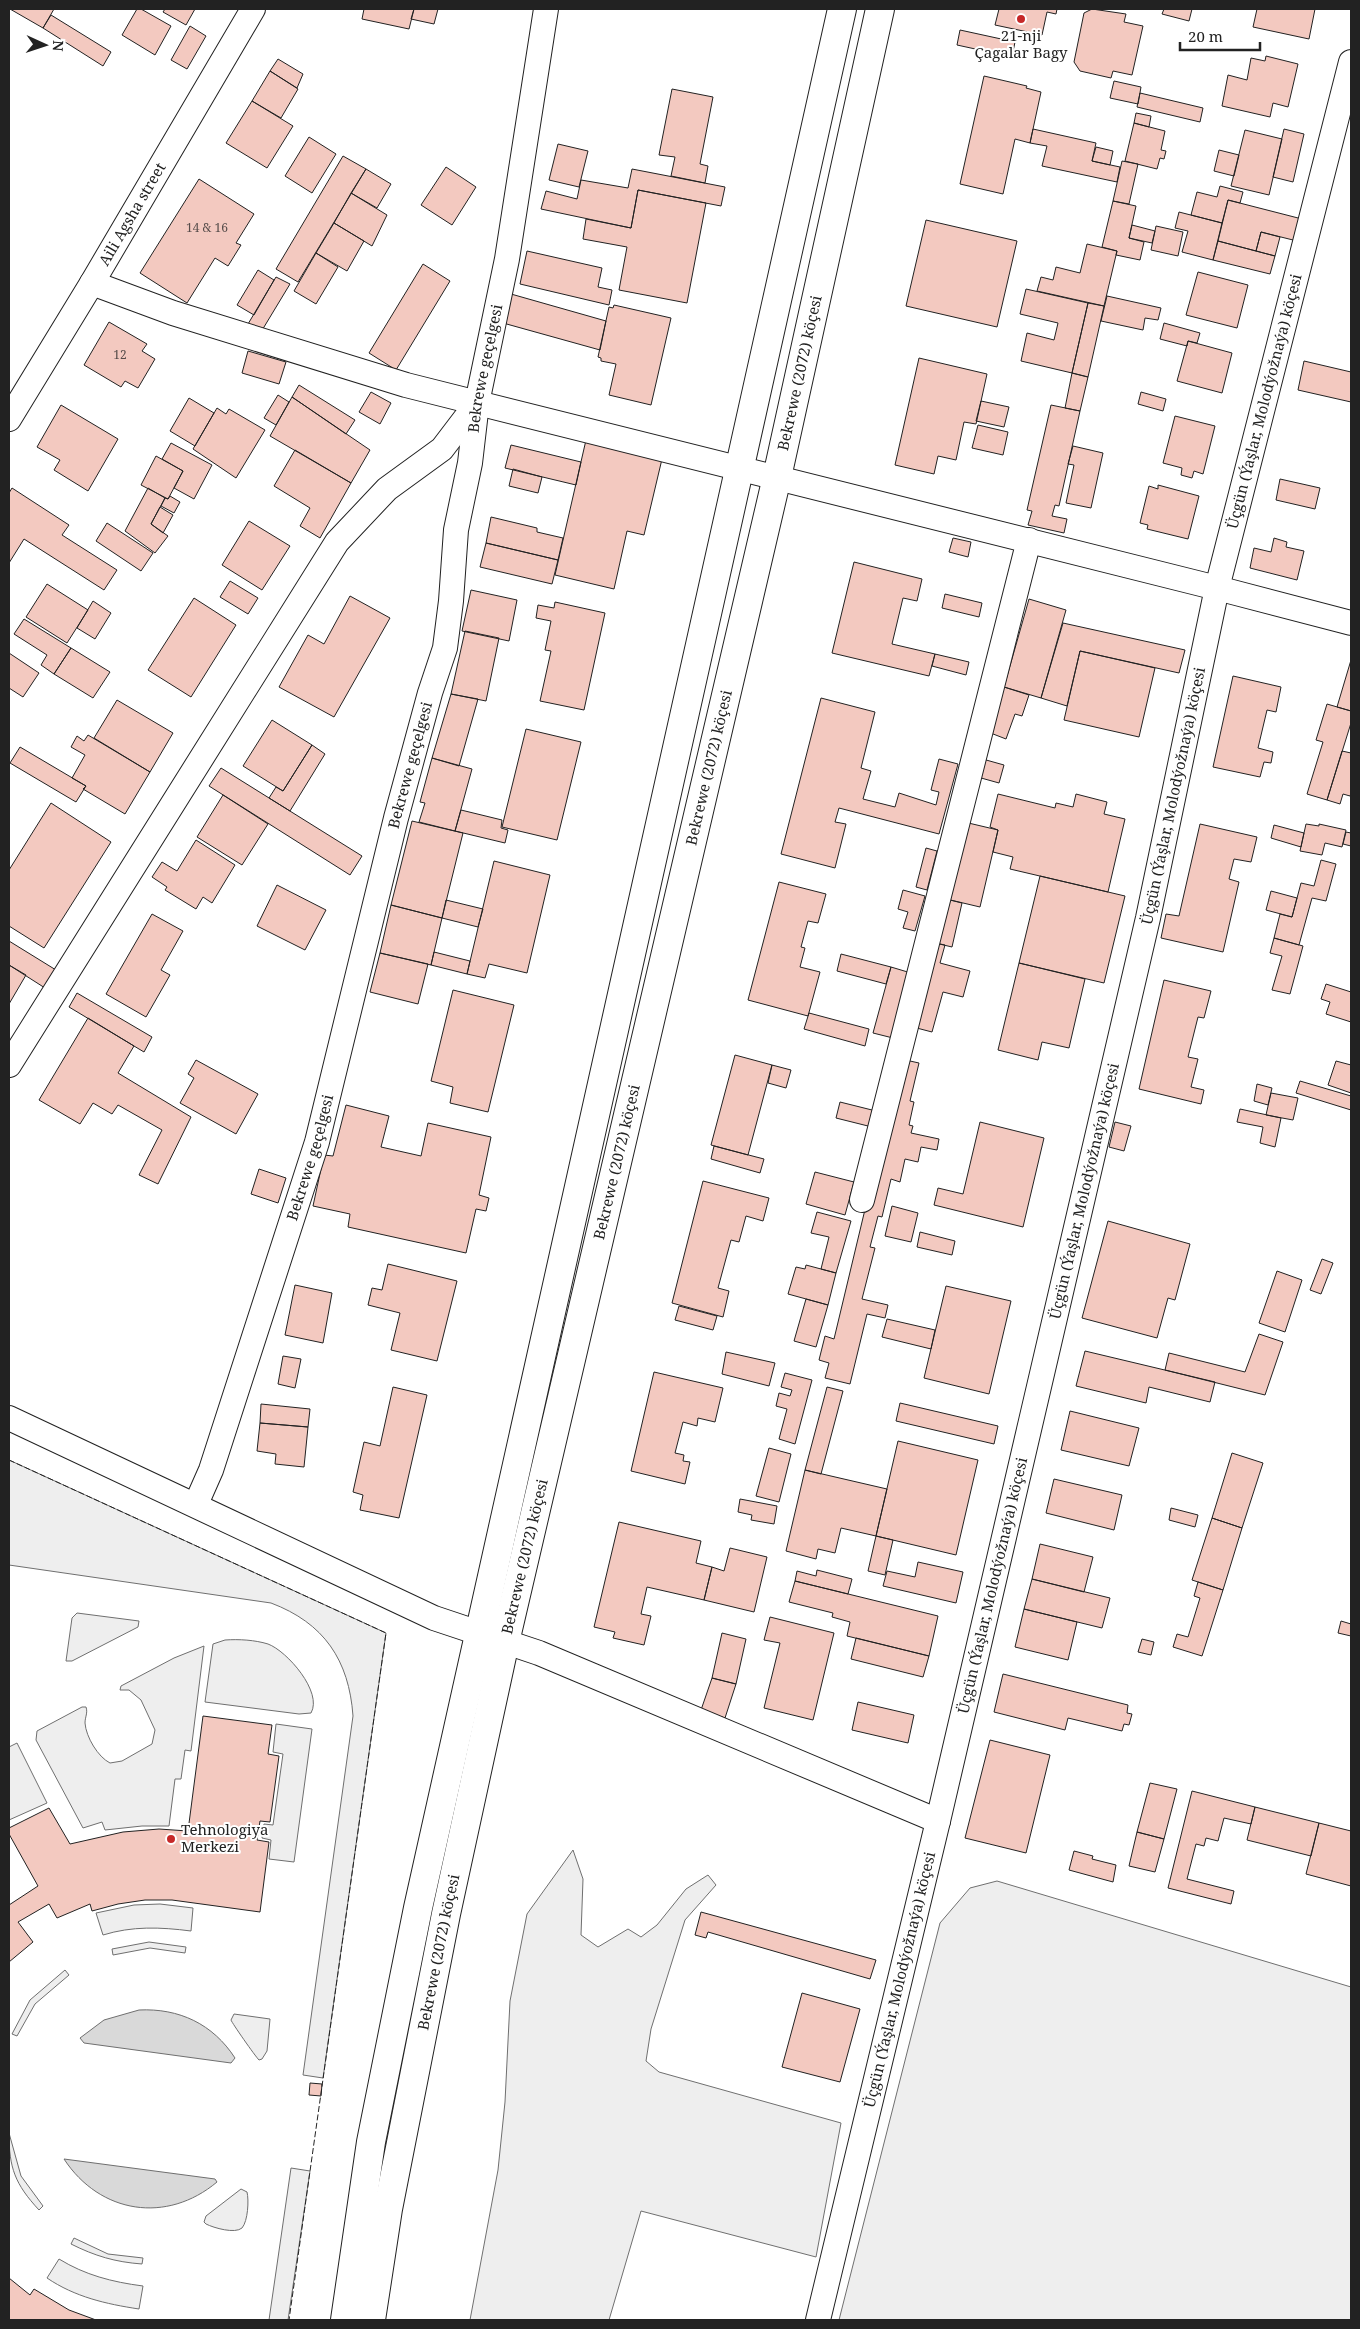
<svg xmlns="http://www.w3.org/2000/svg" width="1360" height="2329" font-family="'Noto Serif',serif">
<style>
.green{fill:#eee;stroke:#6f6f6f}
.water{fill:#d9d9d9;stroke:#6f6f6f}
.building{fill:#f3c9c0;stroke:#222}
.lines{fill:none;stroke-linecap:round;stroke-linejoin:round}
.street-casing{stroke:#222;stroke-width:26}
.secondary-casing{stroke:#222;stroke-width:30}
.street{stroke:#fff;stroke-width:24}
.secondary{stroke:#fff;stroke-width:28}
.fence{stroke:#222;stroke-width:1;stroke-dasharray:6 2.5;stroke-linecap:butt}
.poi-dot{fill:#c62828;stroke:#fff;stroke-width:2}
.labels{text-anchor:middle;stroke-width:4;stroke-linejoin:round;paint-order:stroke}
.number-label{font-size:12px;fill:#564c4a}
.poi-label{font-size:15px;fill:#222;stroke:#fff}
.street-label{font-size:15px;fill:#222;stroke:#fff}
</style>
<rect width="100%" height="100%" fill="#fff"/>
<path class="green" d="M9 1460 386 1633 323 2078 303 2075 353 1716C349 1660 324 1623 271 1603L9 1565Z
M77 1613 139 1621 138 1627 72 1661H66L72 1618Z
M225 1640C239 1639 255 1640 268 1644 287 1651 323 1692 311 1713L299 1714 205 1702 213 1644Z
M204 1646 191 1751 185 1750 181 1779H175L169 1826H142L105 1830 102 1822 83 1828 36 1740 37 1731 82 1707H86C88 1713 85 1717 85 1723 86 1737 98 1757 110 1763L122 1761 152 1744 155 1730 141 1700 129 1690H120L121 1686 174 1658Z
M276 1724 312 1729 294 1862 269 1859 271 1840 262 1838 264 1824 273 1825 283 1754 273 1752Z
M17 1743 47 1803 9 1820V1747Z
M573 1850 583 1879 581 1935 598 1947 628 1929 641 1937 657 1925 686 1889 708 1875 716 1885 685 1920 651 2029 646 2061 659 2072 841 2123 816 2257 641 2211 609 2320H470L498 2170 505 2102 510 2001 527 1914Z
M997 1881 1351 1987V2320H839L940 1923 970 1888Z
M160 1904 193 1908 191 1931C160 1927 132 1926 103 1935L96 1913 134 1905Z
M149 1942 186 1947 185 1953 150 1948 113 1955 112 1949Z
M65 1970 69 1975 35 2004 17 2036 12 2034 30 2000Z
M234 2014 270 2019 267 2051 262 2059 259 2060C255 2056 232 2023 231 2020Z
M9 2133 21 2176 43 2206 39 2210C15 2184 9 2168 9 2133Z
M291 2168 310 2171 288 2320H269Z
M241 2189 247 2192C249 2200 248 2221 242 2228 235 2234 214 2228 206 2224L204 2222 206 2216Z
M74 2238 108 2254 143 2258 142 2264C115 2262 95 2256 71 2244Z
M59 2259C85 2275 112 2282 143 2286L139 2309C106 2304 75 2297 47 2278Z"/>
<path class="water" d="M139 2010C179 2008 213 2024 235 2058L231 2063 84 2043 80 2038 104 2020Z
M64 2159 215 2179 217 2182C167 2224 100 2214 64 2159Z"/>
<path class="building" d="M10 9H54L43 28Z
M137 9H141L171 26 155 55 122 35Z
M165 9H195L186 25 163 12Z
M364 9H414L409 29 362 19Z
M414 9H438L434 24 411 19Z
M999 9H1057L1056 14 1047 12 1042 35 995 25Z
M1092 9 1126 14 1124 22 1143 26 1132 75 1113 71 1111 78 1080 71 1074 62 1084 13Z
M1164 9H1192L1189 21 1162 14Z
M1257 9H1315L1309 39 1253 27Z
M51 15 111 52 103 66 43 28Z
M190 26 206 36 187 69 171 60Z
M960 30 1015 42 1012 57 957 45Z
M1266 56 1298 64 1288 107 1273 103 1270 117 1222 106 1228 75 1247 80 1251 58 1265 61Z
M278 59 303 74 297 88 270 71Z
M270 71 298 89 281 118 252 101Z
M984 76 1027 86 1026 88 1041 92 1030 143 1015 139 1003 194 960 184Z
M1114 81 1141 87 1138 104 1110 98Z
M672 89 713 97 700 164 708 166 705 183 671 176 675 157 659 155Z
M1140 93 1203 108 1200 122 1137 107Z
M252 101 293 126 267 168 226 143Z
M1136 113 1151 116 1149 127 1134 123Z
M1134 123 1165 131 1161 150 1166 151 1164 159 1160 158 1157 169 1125 161Z
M1033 129 1096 143 1092 161 1120 167 1117 182 1042 166 1047 146 1030 143Z
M1284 129 1304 134 1293 182 1273 177Z
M1245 130 1282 139 1269 195 1231 186Z
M309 137 336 154 312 193 285 176Z
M558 144 588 151 579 187 549 180Z
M1096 147 1113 151 1110 165 1092 161Z
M1219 150 1239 155 1234 176 1214 171Z
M343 156 366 169 298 282 276 269Z
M1122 161 1138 164 1129 204 1113 201Z
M446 167 476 187 452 225 421 205Z
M366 169 391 184 377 208 351 193Z
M632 169 725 187 721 206 638 190 631 228 541 209 546 191 577 199 581 180 628 188Z
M199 179 254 214 236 243 241 245 228 266 215 258 187 303 140 273Z
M1220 186 1243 192 1240 203 1228 200 1222 223 1191 215 1197 192 1217 197Z
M638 190 706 203 687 303 619 290 627 247 583 239 586 219 631 228Z
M351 193 387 215 372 246 334 223Z
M1228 200 1302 219 1297 241 1261 232 1256 251 1218 241Z
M1113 201 1136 206 1129 238 1144 242 1140 260 1116 255 1117 251 1102 247Z
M1179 212 1222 223 1213 260 1182 252 1188 231 1175 228Z
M926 220 1017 241 997 327 906 306Z
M334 223 364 241 347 271 316 253Z
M1132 225 1155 231 1152 243 1129 238Z
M1156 226 1183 232 1178 256 1151 250Z
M1261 232 1280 237 1275 256 1256 251Z
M1218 241 1275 256 1270 274 1213 260Z
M1087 244 1117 251 1104 306 1037 291 1041 277 1053 280 1056 267 1080 273Z
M527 251 602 268 598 287 612 290 609 305 520 284Z
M316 253 338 267 316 304 294 291Z
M423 264 450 281 396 370 369 353Z
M258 270 274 280 254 315 237 305Z
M1198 272 1248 285 1237 328 1186 315Z
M276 277 290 284 261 332 248 324Z
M1026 289 1088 303 1072 373 1021 361 1027 333 1054 340 1058 323 1020 314Z
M511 294 606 321 600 350 503 323Z
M1107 296 1161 308 1158 320 1145 318 1143 330 1101 321Z
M1088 303 1104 306 1088 377 1072 373Z
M614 305 671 318 651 405 609 395 616 364 601 361V358L598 357 609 307 613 308Z
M109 322 147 344 142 351 155 359 138 388 125 381 121 387 84 365Z
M1164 323 1200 333 1197 343 1188 341 1187 346 1160 339Z
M1188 341 1232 353 1222 393 1177 381Z
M248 351 286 362 279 384 242 373Z
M919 358 987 374 976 424 964 422 956 460 938 456 934 474 895 465Z
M1304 361 1351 372V402L1298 390Z
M1072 373 1088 377 1080 411 1065 408Z
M299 385 355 420 346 434 292 397Z
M371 392 391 403 380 424 359 412Z
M1141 392 1166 399 1163 411 1138 404Z
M278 395 289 402 276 425 264 418Z
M292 397 370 450 351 483 270 436Z
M189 398 214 413 195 446 170 431Z
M981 401 1009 407 1004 427 976 421Z
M61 405 118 439 88 491 54 470 60 460 37 447Z
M1051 405 1080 411 1059 506 1055 505 1052 516 1067 519 1064 533 1028 525 1032 511 1027 510Z
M217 408 226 414 229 409 265 430 236 478 193 449Z
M1175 416 1215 426 1203 474 1194 471 1192 478 1181 475 1182 468 1163 463Z
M978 425 1008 432 1003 455 972 448Z
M586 440 662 459 644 535 627 531 614 589 555 575Z
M171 443 212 465 194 499 174 488 183 471 162 459Z
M511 445 581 462 576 485 505 468Z
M1073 446 1103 453 1091 508 1066 503 1074 465 1068 464Z
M295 450 351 483 320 538 300 526 310 508 274 486Z
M156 456 183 471 168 499 141 485Z
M513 469 542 477 538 493 509 486Z
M1280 479 1320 488 1315 509 1276 500Z
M1158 485 1199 496 1188 539 1147 529 1148 525 1140 523 1149 486 1158 489Z
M12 488 69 525 62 535 117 570 104 590 24 539 9 563V493Z
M148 488 165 498 151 524 168 536 155 553 125 531Z
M170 496 180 502 174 513 161 506 165 498 168 499Z
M160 507 173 515 163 533 151 524Z
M491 517 537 528V532L563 538 558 560 486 543Z
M249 521 290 546 262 590 222 565Z
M107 523 153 553 141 571 96 541Z
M953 538 971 542 968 557 949 552Z
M1274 538 1287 542 1286 547 1304 551 1297 580 1250 568 1254 548 1271 552Z
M486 543 558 560 552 584 480 567Z
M854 562 922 579 917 601 903 598 892 644 935 654 929 676 832 653Z
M230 581 258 598 248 614 220 597Z
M47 584 88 610 67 643 26 617Z
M471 590 517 600 509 641 462 631Z
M945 594 982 603 979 617 942 608Z
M350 596 390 618 334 717 279 687 308 635 324 644Z
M194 598 236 625 191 697 148 670Z
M1029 599 1066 610 1041 698 1004 687Z
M93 601 111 613 95 639 77 628Z
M555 602 605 613 584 710 540 701 551 651 545 650 551 621 536 618 538 605 554 608Z
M24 619 71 648 54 674 41 665 47 655 14 634Z
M1063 623 1185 650 1179 673 1080 651 1067 706 1041 698Z
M465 631 499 638 486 701 451 694Z
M71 648 110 672 93 698 54 674Z
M1080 651 1155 668 1139 737 1064 720Z
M9 653 39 673 23 697 9 688Z
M935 654 969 662 966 675 932 666Z
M1351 660V711L1337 707Z
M1233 676 1281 687 1276 712 1267 710 1258 748 1273 752 1271 763 1264 762 1260 777 1213 767Z
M1004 687 1029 695 1022 716 1015 714 1006 739 988 732Z
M451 694 478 699 459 766 432 758Z
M821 698 875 712 861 768 871 771 863 799 895 807 899 793 936 805 939 792 931 790 939 759 958 764 939 834 839 808 835 822 846 824 835 868 781 854Z
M117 700 173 733 150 772 94 738Z
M1327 704 1351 711V723L1327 800 1307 794 1323 742 1316 740Z
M272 720 312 745 283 791 243 766Z
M526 729 581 742 557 840 502 827Z
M88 735 150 772 125 814 83 789 86 786 72 778 85 755 71 747 77 736 84 741Z
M312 745 325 754 290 811 269 798 276 787 283 791Z
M20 747 86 786 76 802 10 763Z
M1342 751 1351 753V793L1350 796 1343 794 1340 804 1327 800Z
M432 758 472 769 455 831 419 822 425 803 420 802Z
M979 758 1004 765 999 783 974 776Z
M221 768 362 856 350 875 209 786Z
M998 794 1055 808 1056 803 1073 807 1076 794 1107 802 1104 814 1125 819 1108 892 1010 869 1013 857 993 852 998 830 990 827Z
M223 795 268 824 242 865 197 837Z
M51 803 111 842 44 948 9 926V870Z
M461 810 502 820 501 828 508 830 505 843 455 831Z
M412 821 463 833 442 918 391 905Z
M960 821 998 830 980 907 942 898Z
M1200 824 1257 837 1251 862 1234 859 1229 879 1239 882 1223 952 1161 938 1166 914 1179 916Z
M1306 824 1319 826V824L1346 830 1342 847 1325 843 1322 855 1300 851Z
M1274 825 1304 833 1301 847 1271 838Z
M1346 832 1351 833V846L1343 844Z
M196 840 235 865 212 903 203 897 196 909 165 890 167 887 152 877 162 862 177 871Z
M926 848 937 851 927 890 916 887Z
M1321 860 1336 864 1326 901 1312 898 1299 945 1274 938 1280 914 1292 917 1301 883 1314 886Z
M494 861 550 875 527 973 489 964 485 978 467 974Z
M1040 876 1125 896 1104 983 1019 963Z
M779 882 826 894 818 923 808 921 801 947 805 948 800 967 820 972 808 1016 748 1000Z
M277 885 326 910 305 950 257 926Z
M903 890 925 896 915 931 903 928 908 912 898 909Z
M1271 891 1297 898 1292 917 1266 910Z
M942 898 962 903 952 947 931 942Z
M446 900 483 909 478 927 442 918Z
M391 905 442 918 431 965 380 953Z
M152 914 183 931 161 970 170 975 146 1017 106 994Z
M1274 938 1303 946 1290 994 1272 990 1282 956 1270 953Z
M9 941 56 970 45 988 9 965Z
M931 942 945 945 940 963 970 971 963 997 943 992 932 1032 909 1026Z
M434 952 470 961 467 974 431 965Z
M380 953 428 964 418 1004 370 992Z
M841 954 891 967 886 984 837 971Z
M1019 963 1085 979 1069 1048 1042 1042 1038 1060 998 1050Z
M9 965 26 975 9 1004Z
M891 967 911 973 893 1038 873 1033Z
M1164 980 1211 991 1204 1018 1198 1017 1188 1057 1198 1059 1191 1087 1204 1090 1201 1104 1139 1089Z
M1326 984 1351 992V1022L1326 1014 1330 1002 1321 999Z
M453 990 514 1005 488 1112 450 1103 453 1087 431 1081Z
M77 993 152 1037 144 1052 69 1007Z
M809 1013 869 1029 865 1046 804 1029Z
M88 1018 134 1046 118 1073 191 1117 158 1184 139 1175 162 1130 118 1105 112 1114 93 1103 80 1124 39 1100Z
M735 1055 772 1065 748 1155 711 1145Z
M901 1059 919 1063 910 1101 914 1102 909 1125 913 1126 911 1133 939 1139 937 1150 921 1147 918 1162 905 1159 900 1182 891 1179 882 1217 878 1216 870 1247 875 1248 862 1299 888 1305 885 1318 867 1314 850 1384 825 1378 829 1363 819 1360 825 1336 834 1339Z
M196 1060 258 1094 236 1134 180 1103 194 1078 188 1074Z
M1336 1061 1351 1065V1093L1328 1085Z
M772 1065 791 1070 786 1088 768 1083Z
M1300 1081 1351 1096V1110L1296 1093Z
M1257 1084 1272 1088 1268 1105 1254 1101Z
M1271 1093 1298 1098 1293 1120 1266 1115Z
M840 1102 876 1111 872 1127 836 1118Z
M346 1105 389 1116 381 1147 421 1156 428 1123 491 1137 479 1195 489 1198 486 1211 476 1209 466 1253 348 1227 350 1214 313 1206 324 1155 333 1156Z
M1240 1109 1281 1118 1275 1147 1260 1143 1263 1127 1237 1122Z
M980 1122 1044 1138 1023 1227 934 1205 938 1188 963 1194Z
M1115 1122 1131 1126 1124 1151 1109 1147Z
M714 1146 764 1159 760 1173 711 1159Z
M259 1169 286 1178 278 1203 251 1194Z
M815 1172 854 1182 845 1215 806 1204Z
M703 1181 769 1198 763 1221 746 1216 739 1242 731 1240 718 1288 729 1291 723 1317 672 1303Z
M892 1206 918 1213 911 1242 885 1236Z
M817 1212 851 1221 836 1273 821 1269 829 1237 811 1233Z
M1108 1221 1190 1244 1175 1300 1168 1298 1157 1338 1082 1318Z
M920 1232 955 1241 952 1255 917 1247Z
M1322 1259 1333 1263 1321 1294 1310 1290Z
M388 1264 457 1281 437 1361 391 1350 400 1313 368 1305 372 1288 382 1290Z
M806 1265 836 1273 828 1305 788 1294 796 1267 805 1269Z
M1277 1271 1302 1280 1285 1332 1259 1323Z
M295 1285 332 1293 323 1343 285 1335Z
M946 1286 1011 1301 989 1394 924 1378Z
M806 1299 828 1305 816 1347 794 1341Z
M679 1306 717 1316 713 1330 675 1320Z
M887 1319 935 1330 931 1349 882 1337Z
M1259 1334 1283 1342 1265 1395 1165 1370 1169 1353 1245 1372Z
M1085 1351 1215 1382 1210 1402 1149 1387 1146 1403 1076 1386Z
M726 1352 775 1363 769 1386 722 1374Z
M283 1356 301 1359 295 1388 278 1384Z
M654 1372 723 1388 715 1422 698 1418 697 1426 683 1422 675 1453 684 1455 683 1461 690 1462 685 1484 631 1471Z
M785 1373 812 1380 795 1444 779 1439 787 1409 776 1406 779 1393 790 1396 792 1390 781 1387Z
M393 1387 427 1395 399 1518 360 1510 363 1495 353 1492 364 1442 380 1446Z
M827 1387 843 1391 821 1474 805 1470Z
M900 1403 998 1426 994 1444 896 1421Z
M261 1404 310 1409 308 1427 260 1423Z
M1070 1411 1139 1428 1129 1466 1061 1450Z
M260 1423 308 1427 304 1467 275 1464 276 1454 257 1451Z
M898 1441 978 1460 956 1555 876 1536Z
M769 1448 791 1454 779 1502 756 1496Z
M1232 1453 1263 1463 1242 1528 1212 1518Z
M805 1470 887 1489 876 1536 841 1528 835 1553 818 1549 816 1559 786 1551Z
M1054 1479 1122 1495 1114 1530 1046 1513Z
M740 1499 777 1506 774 1524 751 1520 752 1515 738 1512Z
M1171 1508 1198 1515 1195 1527 1169 1520Z
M1212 1518 1242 1528 1223 1590 1192 1580Z
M619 1522 701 1541 696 1563 712 1567 704 1600 647 1587 641 1614 651 1616 644 1645 613 1638 615 1632 594 1627Z
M876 1536 893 1540 885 1575 868 1571Z
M1040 1544 1093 1557 1084 1592 1032 1579Z
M730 1548 767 1557 754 1612 704 1600 712 1567 724 1571Z
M918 1562 963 1572 956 1603 883 1586 887 1571 915 1577Z
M817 1570 852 1579 848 1594 795 1581 797 1571 816 1576Z
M1032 1579 1110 1598 1102 1628 1024 1609Z
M795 1581 938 1616 929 1656 847 1636 850 1622 832 1617 833 1613 789 1602Z
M1198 1582 1223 1590 1202 1656 1173 1647 1177 1634 1188 1637 1200 1598 1194 1596Z
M1024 1609 1077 1622 1068 1660 1015 1647Z
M770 1617 834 1633 813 1720 764 1708 780 1643 764 1640Z
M1341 1621 1351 1624V1636L1338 1633Z
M722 1633 746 1639 736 1684 712 1678Z
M856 1638 929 1656 923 1677 851 1659Z
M1142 1639 1154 1642 1151 1655 1138 1652Z
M1003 1674 1128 1705 1127 1713 1132 1714 1129 1725 1124 1724 1122 1731 1068 1718 1065 1730 994 1712Z
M712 1678 736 1684 725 1718 701 1710Z
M858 1702 914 1715 908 1743 852 1730Z
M203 1716 272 1725 268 1754 279 1756 270 1822 260 1821 257 1840 269 1842 260 1912 172 1900H145L118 1904 92 1911 90 1904 57 1918 49 1904 18 1922 33 1942 9 1962V1905L38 1886 9 1834V1828L49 1808 70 1844 123 1832 159 1829 188 1831Z
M990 1740 1050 1755 1026 1853 965 1838Z
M1150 1783 1177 1789 1164 1839 1137 1832Z
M1192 1791 1255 1807 1251 1824 1224 1818 1218 1841 1206 1838 1204 1846 1196 1844 1187 1879 1234 1891 1231 1904 1168 1888Z
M1255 1807 1319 1823 1311 1856 1247 1840Z
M1319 1823 1351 1831V1886L1306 1874Z
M1137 1832 1164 1839 1155 1872 1129 1866Z
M1074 1851 1093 1856 1092 1859 1116 1865 1113 1882 1069 1870Z
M701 1912 876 1960 870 1979 708 1932 706 1938 695 1935Z
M802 1993 860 2009 840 2082 782 2067Z
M310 2083 322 2084 321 2096 309 2095Z
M9 2278 30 2295 34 2289 69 2310 96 2320H9Z"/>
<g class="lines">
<g class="street-casing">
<g id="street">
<path d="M92 283 173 313 406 385 1217 588 1351 623"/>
<path id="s1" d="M9 419 92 283 253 9"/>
<path d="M9 1065 337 542 387 489 442 449 477 403"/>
<path d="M862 1200 1029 540"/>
<path d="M9 1418 434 1618 539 1653 938 1821"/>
<path id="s2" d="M196 1504 211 1470 317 1142 396 818 430 693 445 648 451 601 456 530 470 463 477 403 507 259 546 9"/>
<path id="s3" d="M818 2320 938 1821 1148 918 1217 588 1351 62"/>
</g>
</g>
<g class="secondary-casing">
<g id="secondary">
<path d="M345 2320 371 2142 418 1908 842 9"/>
<path id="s4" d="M371 2320 388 2209 446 1914 505 1642 777 477 880 9"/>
</g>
</g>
<use href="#street" class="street"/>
<use href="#secondary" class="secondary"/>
<path class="fence" d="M9 1460 386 1633 289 2320"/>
</g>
<g class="poi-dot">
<circle cx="1021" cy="19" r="5"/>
<circle cx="171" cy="1839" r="5"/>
</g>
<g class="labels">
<g class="number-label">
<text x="207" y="232">14 &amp; 16</text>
<text x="120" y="359">12</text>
</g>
<g class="poi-label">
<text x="1021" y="41">21-nji<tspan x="1021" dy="17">Çagalar Bagy</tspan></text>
<text x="181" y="1835" text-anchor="start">Tehnologiya<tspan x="181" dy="17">Merkezi</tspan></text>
</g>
<g class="street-label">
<text dy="5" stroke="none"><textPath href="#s1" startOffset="239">Aili Agsha street</textPath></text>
<text dy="5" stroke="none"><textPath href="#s2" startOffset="1175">Bekrewe geçelgesi</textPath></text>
<text dy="5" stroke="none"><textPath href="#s4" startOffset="1994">Bekrewe (2072) köçesi</textPath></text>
<text dy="5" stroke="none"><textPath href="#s3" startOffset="1970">Üçgün (Ýaşlar, Molodýožnaýa) köçesi</textPath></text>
<text dy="5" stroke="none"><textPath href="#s2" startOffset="770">Bekrewe geçelgesi</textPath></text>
<text dy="5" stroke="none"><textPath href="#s4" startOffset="1589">Bekrewe (2072) köçesi</textPath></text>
<text dy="5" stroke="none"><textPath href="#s3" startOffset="1565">Üçgün (Ýaşlar, Molodýožnaýa) köçesi</textPath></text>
<text dy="5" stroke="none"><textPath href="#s2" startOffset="365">Bekrewe geçelgesi</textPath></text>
<text dy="5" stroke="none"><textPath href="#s4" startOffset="1184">Bekrewe (2072) köçesi</textPath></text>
<text dy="5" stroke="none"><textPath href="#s3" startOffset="1160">Üçgün (Ýaşlar, Molodýožnaýa) köçesi</textPath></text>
<text dy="5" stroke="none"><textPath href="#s4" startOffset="779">Bekrewe (2072) köçesi</textPath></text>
<text dy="5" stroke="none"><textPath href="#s3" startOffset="755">Üçgün (Ýaşlar, Molodýožnaýa) köçesi</textPath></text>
<text dy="5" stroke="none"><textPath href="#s4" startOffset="374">Bekrewe (2072) köçesi</textPath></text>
<text dy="5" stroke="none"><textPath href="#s3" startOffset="350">Üçgün (Ýaşlar, Molodýožnaýa) köçesi</textPath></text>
</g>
</g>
<rect width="1360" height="2329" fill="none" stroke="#222222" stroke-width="20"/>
<g transform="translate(45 45) rotate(93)" stroke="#ffffff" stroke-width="4" paint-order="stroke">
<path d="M0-4L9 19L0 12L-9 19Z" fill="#222222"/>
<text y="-8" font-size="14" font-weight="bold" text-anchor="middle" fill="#222222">N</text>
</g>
<path d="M1180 42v8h80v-8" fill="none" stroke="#222222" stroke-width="2.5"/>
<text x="1188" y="42" font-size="15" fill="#222222" stroke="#ffffff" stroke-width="4" paint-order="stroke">20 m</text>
</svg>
